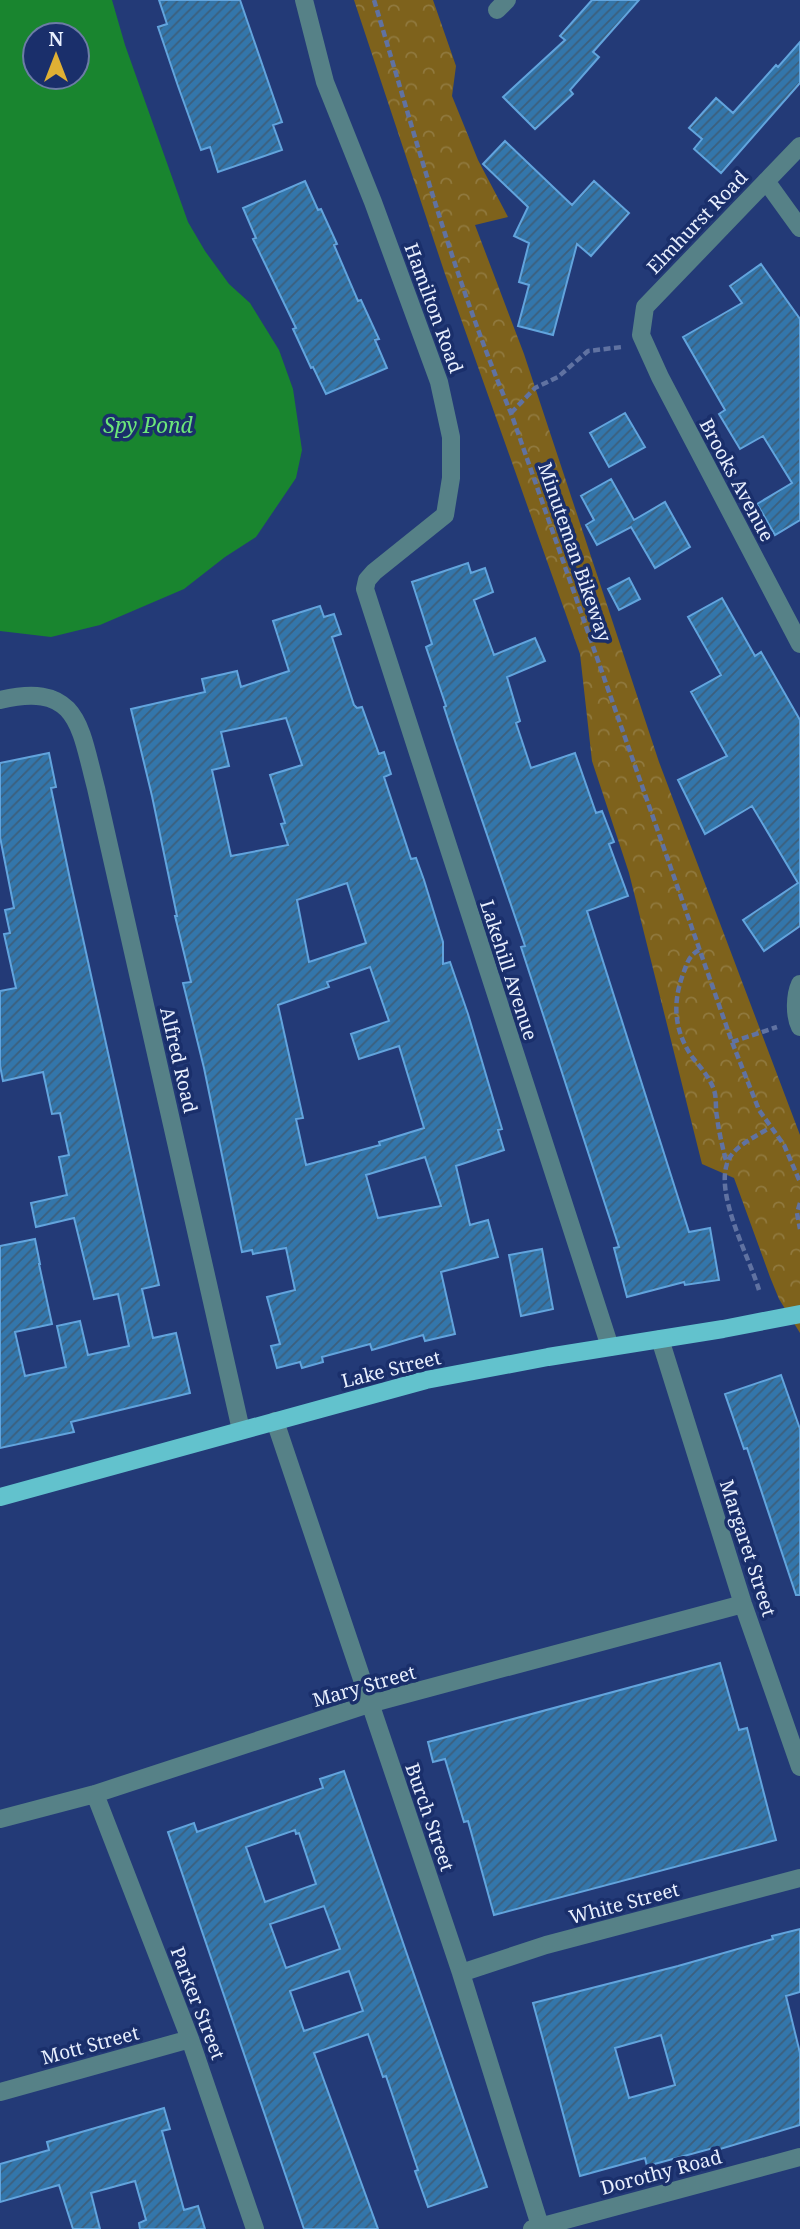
<svg xmlns="http://www.w3.org/2000/svg" width="800" height="2229" font-family="'Noto Serif',serif">
<style>
.forest{fill:url(#forest-crowns)}
.water{fill:#19852f;fill-rule:evenodd}
.building{fill:url(#building-hatch);stroke:#62a4dd;stroke-width:2;fill-rule:evenodd}
.lines{fill:none;stroke-linecap:round;stroke-linejoin:round}
.path{stroke:#6072a1;stroke-width:4.5;stroke-dasharray:7 3.5;stroke-linecap:butt}
.minor{stroke:#568187;stroke-width:18}
.major{stroke:#62c2cd;stroke-width:18}
.labels{text-anchor:middle;stroke-width:7;stroke-linejoin:round;paint-order:stroke}
.street-label{font-size:19px;fill:#e8effe;stroke:#1a2f6b}
.water-label{font-size:21px;font-style:italic;fill:#6ce679;stroke:#1a2f6b}
</style>
<defs>
<pattern id="forest-crowns" width="20" height="18" patternUnits="userSpaceOnUse" patternTransform="scale(1.75)"><rect width="20" height="18" fill="#7e621c"/><path d="M2 6a3 3 0 1 1 6 0M12 15a3 3 0 1 1 6 0" fill="none" stroke="#90793e"/></pattern>
<pattern id="building-hatch" width="6" height="6" patternUnits="userSpaceOnUse" patternTransform="scale(1.75)"><rect width="6" height="6" fill="#3376ab"/><path d="M-1 1l2-2M0 6l6-6M5 7l2-2" fill="none" stroke="#3c5f7c"/></pattern>
</defs>
<rect width="100%" height="100%" fill="#233a77"/>
<path class="forest" d="M354 0H433L456 66 452 96 478 160 508 217 475 225 524 354 659 762 800 1135V1333L779 1299 770 1277 734 1178 702 1164 629 873 592 761 580 654 445 274Z"/>
<path class="water" d="M0 0H112L125 45 188 222 205 251 229 284 250 303 279 350 293 389 302 450 296 478 256 537 225 557 184 589 100 625 51 637 0 631ZM35 35H77V77H35Z"/>
<path class="building" d="M159 0H240L282 122 273 125 282 150 218 172 210 147 201 150 178 86 158 27 167 24Z
M592 0H639L593 52 599 57 570 90 573 94 535 129 503 97 565 40 560 36Z
M800 42V83L721 173 694 149 702 139 689 128 716 98 733 113 776 65 778 67Z
M505 141 572 205 594 181 629 213 591 256 577 244 553 335 518 326 529 285 519 282 529 243 514 236 528 207 483 164Z
M305 181 318 210 321 209 337 244 334 245 358 301 361 300 379 339 375 340 387 368 326 394 313 367 311 368 293 329 296 328 253 239 256 238 243 208Z
M761 264 800 319V520L775 535 757 504 792 483 763 436 740 449 719 414 725 410 683 337 742 303 730 286Z
M625 413 645 447 609 467 590 433Z
M611 479 634 520 665 502 690 547 655 568 631 527 597 545 586 525 594 520 581 496Z
M468 563 471 573 485 568 493 592 474 600 494 655 535 638 545 661 507 677 520 721 516 723 531 768 575 753 596 813 602 811 614 842 609 844 628 896 587 911 689 1232 710 1228 719 1280 685 1285 684 1282 627 1297 614 1248 619 1247 521 947 525 946 455 741 444 707 446 706 426 647 432 644 412 582Z
M629 578 640 599 619 610 608 589Z
M722 598 755 656 761 652 800 720V926L764 951 743 920 798 883 752 806 705 834 678 780 727 756 691 692 721 675 688 617Z
M320 606 324 617 334 614 341 634 332 637 354 705 357 708 362 707 379 754 384 752 391 774 384 777 411 859 416 858 424 880 443 942V964L450 962 468 1014 502 1129 498 1130 504 1150 456 1166 470 1225 488 1220 498 1257 441 1272 455 1334 425 1341 423 1335 372 1350 370 1344 322 1357 323 1362 302 1368 300 1362 277 1368 271 1346 280 1344 267 1297 295 1290 286 1248 253 1254 252 1250 242 1252 204 1068 183 983 191 982 175 916H177L152 796 131 709 205 692 202 679 237 671 241 687 289 671 273 621ZM286 718 302 765 270 775 285 823 281 824 288 845 231 856 212 770 229 766 221 732ZM347 883 366 943 309 962 297 900ZM370 967 389 1021 351 1034 359 1059 399 1046 424 1128 379 1142 380 1145 306 1165 296 1119 303 1118 278 1005 329 987 327 982ZM425 1157 441 1206 378 1218 366 1175Z
M49 753 56 787 51 788 71 884 159 1285 142 1289 153 1338 176 1333 190 1393 71 1422 74 1432 0 1448V1246L35 1239 40 1264H39L52 1324 15 1332 25 1376 66 1367 57 1326 80 1321 88 1355 129 1346 118 1294 94 1299 74 1218 36 1227 31 1203 67 1195 59 1157 69 1155 60 1113 52 1114 43 1072 3 1081 0 1066V991L16 988 4 934 10 933 5 910 14 908 0 837V763Z
M542 1249 553 1309 521 1316 509 1255Z
M781 1375 800 1429V1595H796L747 1448 744 1449 725 1394Z
M720 1663 739 1730 747 1728 776 1840 494 1915 468 1821 464 1822 445 1759 433 1762 428 1742Z
M344 1771 487 2187 428 2207 415 2171 418 2170 386 2076 383 2077 368 2034 314 2053 378 2229H304L168 1832 194 1823 197 1832 323 1788 320 1779ZM295 1830 296 1834 299 1833 316 1884 265 1902 246 1847ZM324 1906 340 1949 286 1968 270 1924ZM349 1971 363 2011 304 2031 290 1991Z
M800 1929V1992L786 1996 800 2053V2125L717 2150V2147L647 2166 645 2158 580 2176 533 2003 678 1966 773 1939 772 1936ZM661 2035 675 2085 629 2098 615 2048Z
M164 2108 170 2129 162 2131 184 2210 198 2206 205 2229H140L139 2223 146 2220 135 2181 91 2193 100 2229H73L59 2185 0 2202V2164L49 2150 47 2142Z"/>
<g class="lines">
<path class="path" d="M374 0C416 139 454 279 511 413L732 1042 759 1110 784 1145 800 1182
M511 413 535 388 558 377 588 351 622 347
M699 950C688 956 686 966 682 977 672 1006 675 1033 693 1058 701 1068 710 1078 714 1090 717 1099 715 1108 717 1117 719 1133 723 1149 727 1165
M732 1042 777 1027
M800 1203 797 1213 800 1229
M759 1290C749 1256 714 1194 728 1161 734 1146 757 1136 769 1128"/>
<path class="minor" d="M304 0 325 82 373 202 439 382 451 437V478L445 515 374 572 367 580 365 589 610 1347
M497 10 507 0
M800 146 645 307 641 335 660 377 800 644
M766 181 800 228
M0 700C79 681 80 728 96 788L241 1430
M800 984C795 995 794 1015 800 1027
M660 1339 743 1604 800 1767
M275 1421 461 1973 541 2229
M95 1794 190 2039 255 2229
M0 1819 95 1794 369 1704 743 1604
M461 1973 546 1945 800 1878
M0 2092 190 2039
M532 2229 800 2157"/>
<path class="major" d="M0 1497 426 1380 548 1357 723 1329 800 1314"/>
</g>
<g class="labels">
<g class="street-label">
<text transform="translate(697 222) rotate(-46)" y="7">Elmhurst Road</text>
<text transform="translate(434 308) rotate(70)" y="7">Hamilton Road</text>
<text transform="translate(737 480) rotate(62)" y="7">Brooks Avenue</text>
<text transform="translate(575 552) rotate(71)" y="7">Minuteman Bikeway</text>
<text transform="translate(509 970) rotate(72)" y="7">Lakehill Avenue</text>
<text transform="translate(179 1060) rotate(77)" y="7">Alfred Road</text>
<text transform="translate(391 1369) rotate(-14)" y="7">Lake Street</text>
<text transform="translate(748 1548) rotate(72)" y="7">Margaret Street</text>
<text transform="translate(364 1686) rotate(-16)" y="7">Mary Street</text>
<text transform="translate(430 1817) rotate(71)" y="7">Burch Street</text>
<text transform="translate(624 1903) rotate(-15)" y="7">White Street</text>
<text transform="translate(198 2003) rotate(69)" y="7">Parker Street</text>
<text transform="translate(90 2045) rotate(-15)" y="7">Mott Street</text>
<text transform="translate(661 2172) rotate(-15)" y="7">Dorothy Road</text>
</g>
<g class="water-label">
<text x="148" y="433">Spy Pond</text>
</g>
</g>
<g transform="translate(56 56)"><circle r="33" fill="#1a2f6b" stroke="#6c7ca6" stroke-width="2"/>
<path d="M0-5L12 26L0 18L-12 26Z" fill="#e0b034"/>
<text y="-10" font-size="19" font-weight="bold" text-anchor="middle" fill="#e8effe">N</text>
</g>
</svg>
